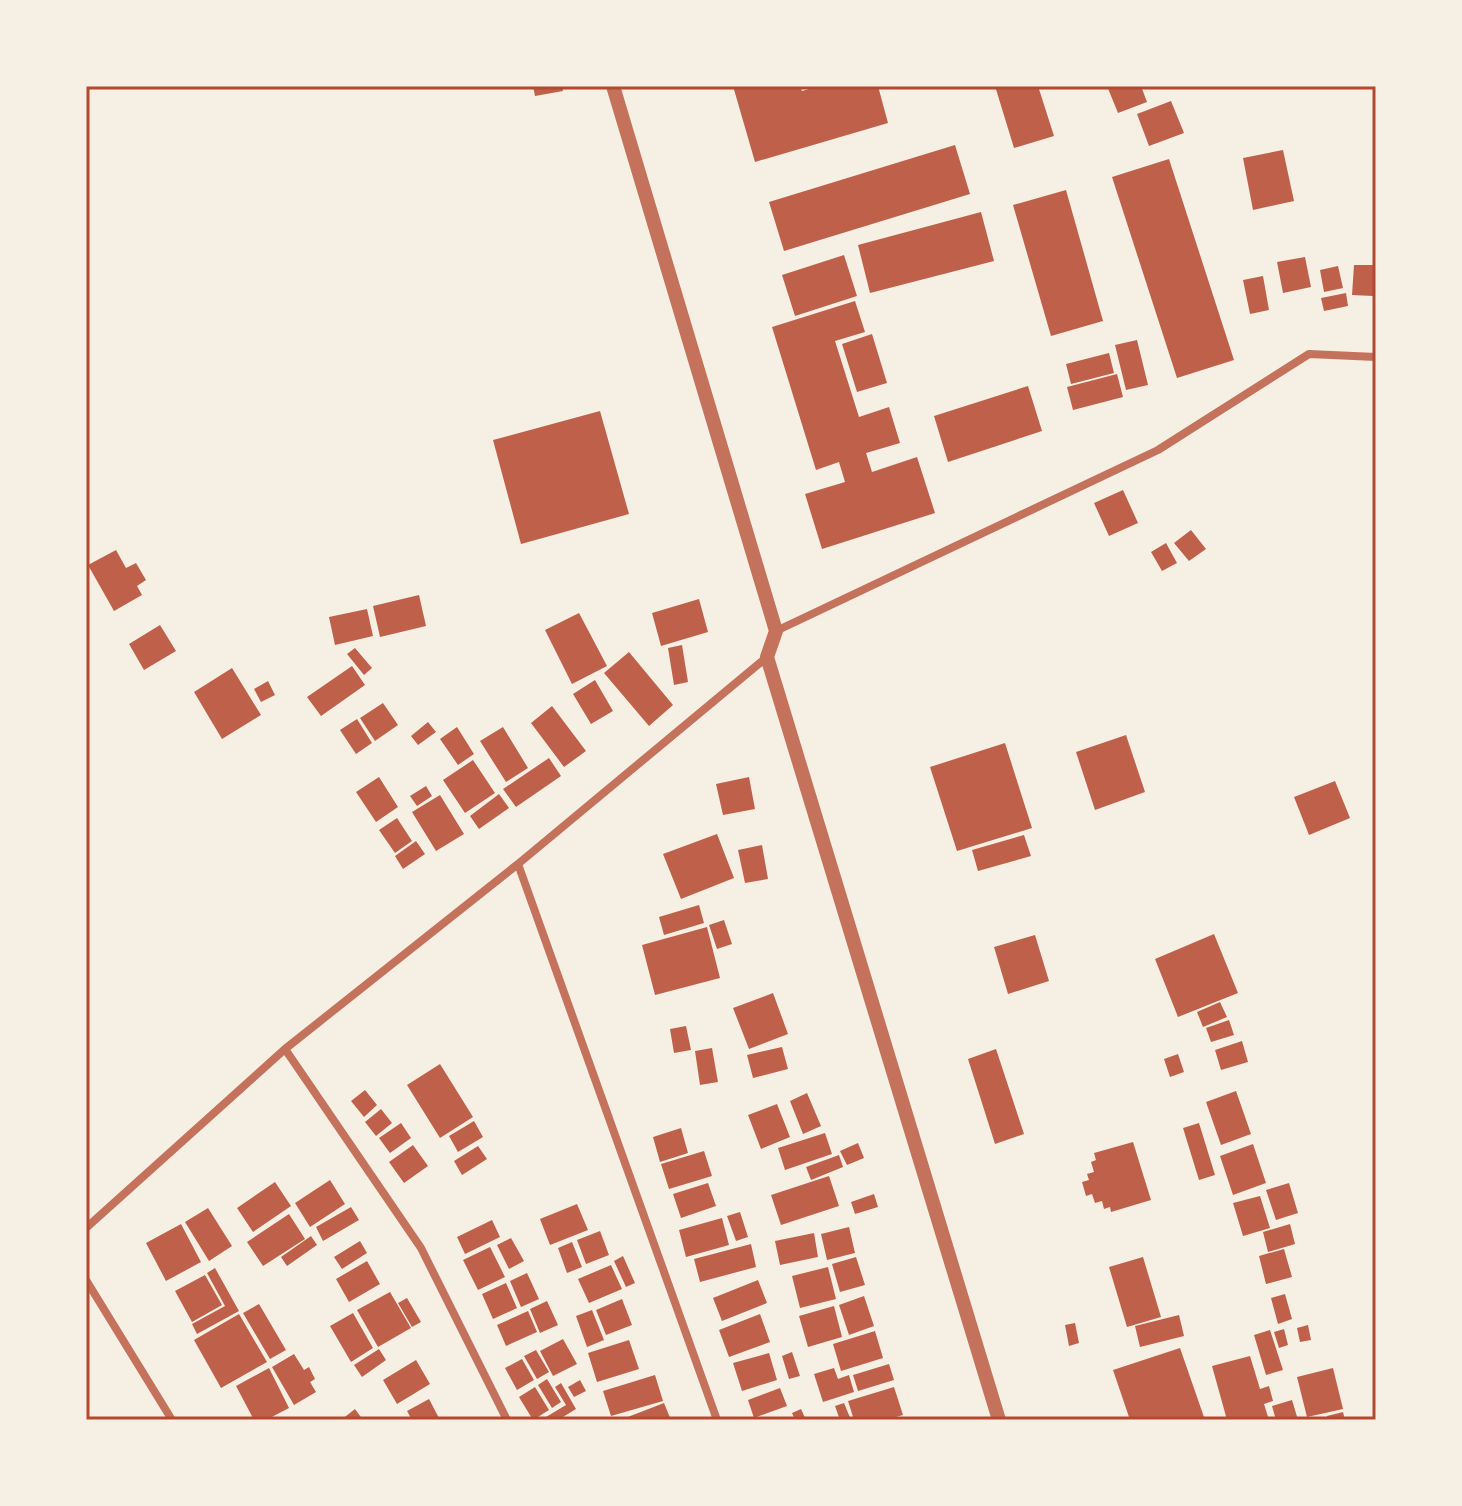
<svg xmlns="http://www.w3.org/2000/svg" width="1462" height="1506" font-family="'PT Sans Narrow',sans-serif">
<style>
.building{fill:#bf614a}
.lines{fill:none;stroke-linecap:round;stroke-linejoin:round}
.minor{stroke:#c5725c;stroke-width:8}
.tertiary{stroke:#c5725c;stroke-width:14}
.neatline{fill:none;stroke:#b5482f;stroke-width:3}
</style>
<rect width="100%" height="100%" fill="#f6efe4"/>
<path class="building" d="M533 86H562L563 91 535 96Z
M733 86H800L802 91 820 86H878L888 123 755 162Z
M995 86H1038L1054 136 1014 148Z
M1107 86H1141L1147 102 1118 113Z
M1171 101 1184 133 1149 146 1137 114Z
M955 145 970 194 784 251 769 202Z
M1283 150 1294 201 1253 210 1243 158Z
M1169 159 1234 360 1177 378 1112 177Z
M1066 190 1103 321 1051 336 1013 205Z
M981 212 994 261 870 293 858 245Z
M844 255 857 296 795 316 782 275Z
M1305 257 1311 287 1283 293 1277 262Z
M1354 265H1374L1373 296 1352 295Z
M1338 266 1343 288 1324 292 1320 270Z
M1263 276 1269 310 1250 314 1243 280Z
M1346 293 1348 306 1324 311 1321 298Z
M855 301 865 332 835 341 859 417 889 407 900 443 866 453 872 472 917 457 935 513 822 549 805 494 845 482 839 462 816 470 772 327Z
M872 334 887 383 857 392 842 344Z
M1137 340 1148 385 1126 390 1115 345Z
M1109 353 1114 373 1071 384 1066 364Z
M1117 374 1123 397 1073 410 1067 387Z
M1028 386 1042 431 948 462 934 416Z
M600 411 629 514 521 544 493 440Z
M1123 490 1138 523 1109 536 1094 503Z
M1191 530 1206 549 1189 561 1174 543Z
M1166 543 1177 563 1162 571 1151 552Z
M116 550 126 568 136 563 146 580 137 586 142 595 114 611 88 565Z
M419 595 426 626 380 637 373 606Z
M699 599 708 632 661 646 652 613Z
M367 609 373 636 335 645 329 617Z
M579 613 607 666 572 684 545 630Z
M160 625 176 651 144 670 129 644Z
M682 645 688 682 674 685 668 648Z
M355 648 372 668 364 675 347 654Z
M629 652 673 705 649 726 604 673Z
M352 666 365 685 321 716 307 697Z
M232 668 261 715 222 739 194 692Z
M595 680 613 711 591 724 573 694Z
M268 681 275 695 261 702 254 689Z
M383 703 398 725 375 741 360 718Z
M552 706 586 751 564 767 531 723Z
M357 719 372 743 356 754 340 730Z
M428 722 436 732 418 745 411 736Z
M457 727 474 754 458 765 440 739Z
M503 727 528 768 506 782 480 741Z
M1126 735 1145 792 1095 810 1076 752Z
M1005 743 1032 828 957 851 930 767Z
M549 758 561 776 516 807 503 789Z
M473 760 495 793 465 813 443 780Z
M379 777 398 807 376 822 356 792Z
M749 777 755 809 723 815 716 784Z
M1335 781 1350 818 1309 835 1294 797Z
M426 786 432 796 417 806 410 796Z
M499 794 509 808 479 829 470 816Z
M440 795 464 834 436 851 412 812Z
M397 818 412 841 395 853 379 830Z
M717 834 734 878 681 899 663 854Z
M1024 835 1031 856 978 871 972 850Z
M416 841 425 854 403 869 395 856Z
M762 845 768 879 745 883 738 850Z
M699 905 704 923 664 935 659 917Z
M724 920 732 944 717 949 709 925Z
M707 927 720 978 655 995 642 945Z
M1214 934 1238 993 1178 1017 1155 959Z
M1035 935 1049 981 1008 994 994 947Z
M773 993 788 1034 749 1049 733 1008Z
M1220 1002 1227 1017 1203 1027 1197 1012Z
M1229 1020 1234 1035 1211 1042 1206 1028Z
M686 1026 691 1050 674 1053 670 1029Z
M1242 1041 1248 1062 1221 1070 1215 1050Z
M782 1047 788 1069 753 1078 747 1055Z
M712 1048 718 1082 700 1085 695 1051Z
M996 1049 1024 1134 995 1144 968 1059Z
M1178 1054 1184 1072 1170 1077 1164 1059Z
M440 1064 473 1117 440 1138 407 1085Z
M365 1090 377 1105 364 1117 351 1101Z
M1236 1091 1251 1134 1221 1145 1206 1102Z
M807 1093 821 1126 803 1134 790 1101Z
M777 1104 790 1137 761 1149 748 1115Z
M381 1109 392 1123 376 1136 365 1122Z
M474 1121 483 1137 458 1152 449 1136Z
M401 1123 411 1138 390 1153 379 1138Z
M1199 1123 1215 1175 1199 1180 1183 1128Z
M681 1128 688 1153 660 1162 653 1137Z
M825 1133 832 1154 785 1170 778 1148Z
M1133 1142 1151 1200 1111 1212 1110 1207 1104 1209 1102 1201 1095 1203 1092 1194 1086 1196 1082 1182 1089 1180 1087 1174 1094 1172 1091 1162 1096 1160 1094 1153Z
M858 1143 864 1158 847 1165 840 1151Z
M1253 1144 1266 1183 1233 1195 1220 1156Z
M413 1145 428 1166 404 1183 389 1162Z
M478 1146 487 1159 462 1175 454 1161Z
M704 1151 712 1176 669 1189 661 1164Z
M839 1155 843 1167 811 1180 806 1167Z
M829 1176 839 1206 781 1225 771 1195Z
M330 1180 345 1204 310 1227 295 1203Z
M275 1182 291 1206 253 1232 237 1208Z
M708 1183 716 1206 681 1218 673 1194Z
M1289 1183 1298 1213 1276 1220 1266 1190Z
M874 1194 878 1207 855 1214 851 1202Z
M1260 1196 1270 1228 1243 1236 1233 1203Z
M577 1204 588 1230 550 1245 540 1219Z
M351 1207 359 1220 323 1241 316 1227Z
M208 1208 232 1246 209 1261 185 1222Z
M740 1212 748 1237 736 1241 727 1216Z
M289 1214 305 1239 263 1266 247 1242Z
M722 1218 729 1245 686 1257 679 1230Z
M492 1220 500 1237 465 1254 457 1237Z
M181 1224 201 1262 166 1281 146 1243Z
M1290 1224 1295 1244 1268 1252 1263 1232Z
M849 1227 855 1253 827 1260 821 1234Z
M600 1231 609 1255 586 1264 577 1240Z
M814 1233 818 1257 780 1265 775 1241Z
M311 1236 317 1245 287 1266 281 1257Z
M511 1238 524 1261 509 1269 497 1245Z
M360 1241 367 1253 342 1269 334 1257Z
M572 1242 582 1267 567 1273 558 1248Z
M751 1244 756 1267 700 1282 694 1259Z
M490 1247 505 1277 478 1290 463 1260Z
M1284 1249 1292 1277 1266 1284 1259 1256Z
M623 1256 635 1283 626 1287 614 1261Z
M856 1257 865 1285 840 1292 832 1264Z
M1143 1257 1161 1317 1127 1327 1109 1267Z
M367 1261 380 1284 349 1302 336 1279Z
M611 1265 622 1289 589 1303 578 1279Z
M828 1267 836 1299 800 1308 792 1276Z
M215 1268 239 1311 197 1334 192 1324 225 1306 207 1273Z
M527 1273 539 1299 521 1307 510 1281Z
M205 1275 222 1305 192 1322 175 1291Z
M758 1280 767 1303 722 1321 713 1298Z
M506 1283 517 1308 493 1319 482 1294Z
M390 1292 411 1328 378 1347 357 1310Z
M1285 1294 1292 1319 1278 1324 1271 1298Z
M864 1296 874 1326 849 1335 839 1305Z
M407 1298 421 1322 412 1327 398 1303Z
M622 1299 632 1325 606 1335 596 1310Z
M547 1301 558 1325 540 1333 530 1309Z
M259 1304 286 1350 270 1359 243 1313Z
M834 1306 842 1337 808 1347 799 1316Z
M592 1310 604 1340 587 1347 576 1316Z
M528 1311 537 1332 506 1346 497 1325Z
M353 1313 373 1348 351 1362 330 1326Z
M239 1314 267 1362 221 1388 194 1340Z
M760 1314 770 1342 729 1357 719 1330Z
M1179 1315 1184 1336 1140 1347 1135 1326Z
M1075 1323 1079 1343 1069 1346 1065 1325Z
M1308 1325 1311 1340 1300 1342 1297 1328Z
M1284 1329 1288 1345 1279 1348 1274 1332Z
M1270 1330 1283 1370 1266 1375 1254 1335Z
M875 1331 883 1358 841 1371 833 1344Z
M563 1339 577 1364 553 1376 540 1351Z
M629 1340 639 1369 597 1382 588 1353Z
M1180 1348 1205 1420H1130L1113 1370Z
M379 1349 386 1360 362 1377 354 1365Z
M536 1350 549 1372 537 1379 524 1356Z
M792 1352 800 1376 789 1379 782 1356Z
M769 1353 777 1380 742 1391 733 1363Z
M294 1354 304 1370 309 1367 315 1379 310 1382 316 1392 294 1405 272 1367Z
M1250 1356 1260 1389 1269 1386 1273 1401 1264 1404 1269 1420H1227L1212 1366Z
M522 1359 534 1380 517 1390 505 1368Z
M416 1360 430 1384 397 1404 383 1380Z
M889 1364 894 1380 858 1391 853 1375Z
M269 1368 289 1408 266 1420H254L236 1386Z
M834 1368 838 1379 849 1375 854 1392 823 1402 814 1374Z
M1333 1368 1343 1409 1307 1417 1297 1377Z
M655 1375 663 1401 611 1416 603 1391Z
M547 1379 561 1402 552 1408 538 1385Z
M580 1380 586 1391 574 1397 568 1387Z
M561 1383 576 1409 558 1420H541L566 1405 555 1387Z
M535 1387 549 1410 533 1420 519 1397Z
M894 1387 903 1415 885 1420H854L848 1401Z
M780 1388 787 1406 754 1418 748 1400Z
M429 1399 440 1420H412L407 1411Z
M1292 1400 1298 1420H1276L1272 1406Z
M664 1403 671 1420H620Z
M844 1403 851 1420H840L835 1406Z
M355 1409 363 1420H341Z
M801 1409 806 1420H795L792 1413Z
M1343 1412 1345 1420H1328L1327 1416Z"/>
<g class="lines">
<path class="minor" d="M776 631 1158 450 1309 354 1376 357
M518 864 717 1420
M285 1049 421 1248 507 1420
M86 1228 285 1049 518 864 767 657
M86 1280 172 1420"/>
<path class="tertiary" d="M613 86 776 631 767 657 999 1420"/>
</g>
<rect width="1462" height="1506" fill="none" stroke="#f6efe4" stroke-width="176"/>
<rect x="88" y="88" width="1286" height="1330" class="neatline"/>
</svg>
